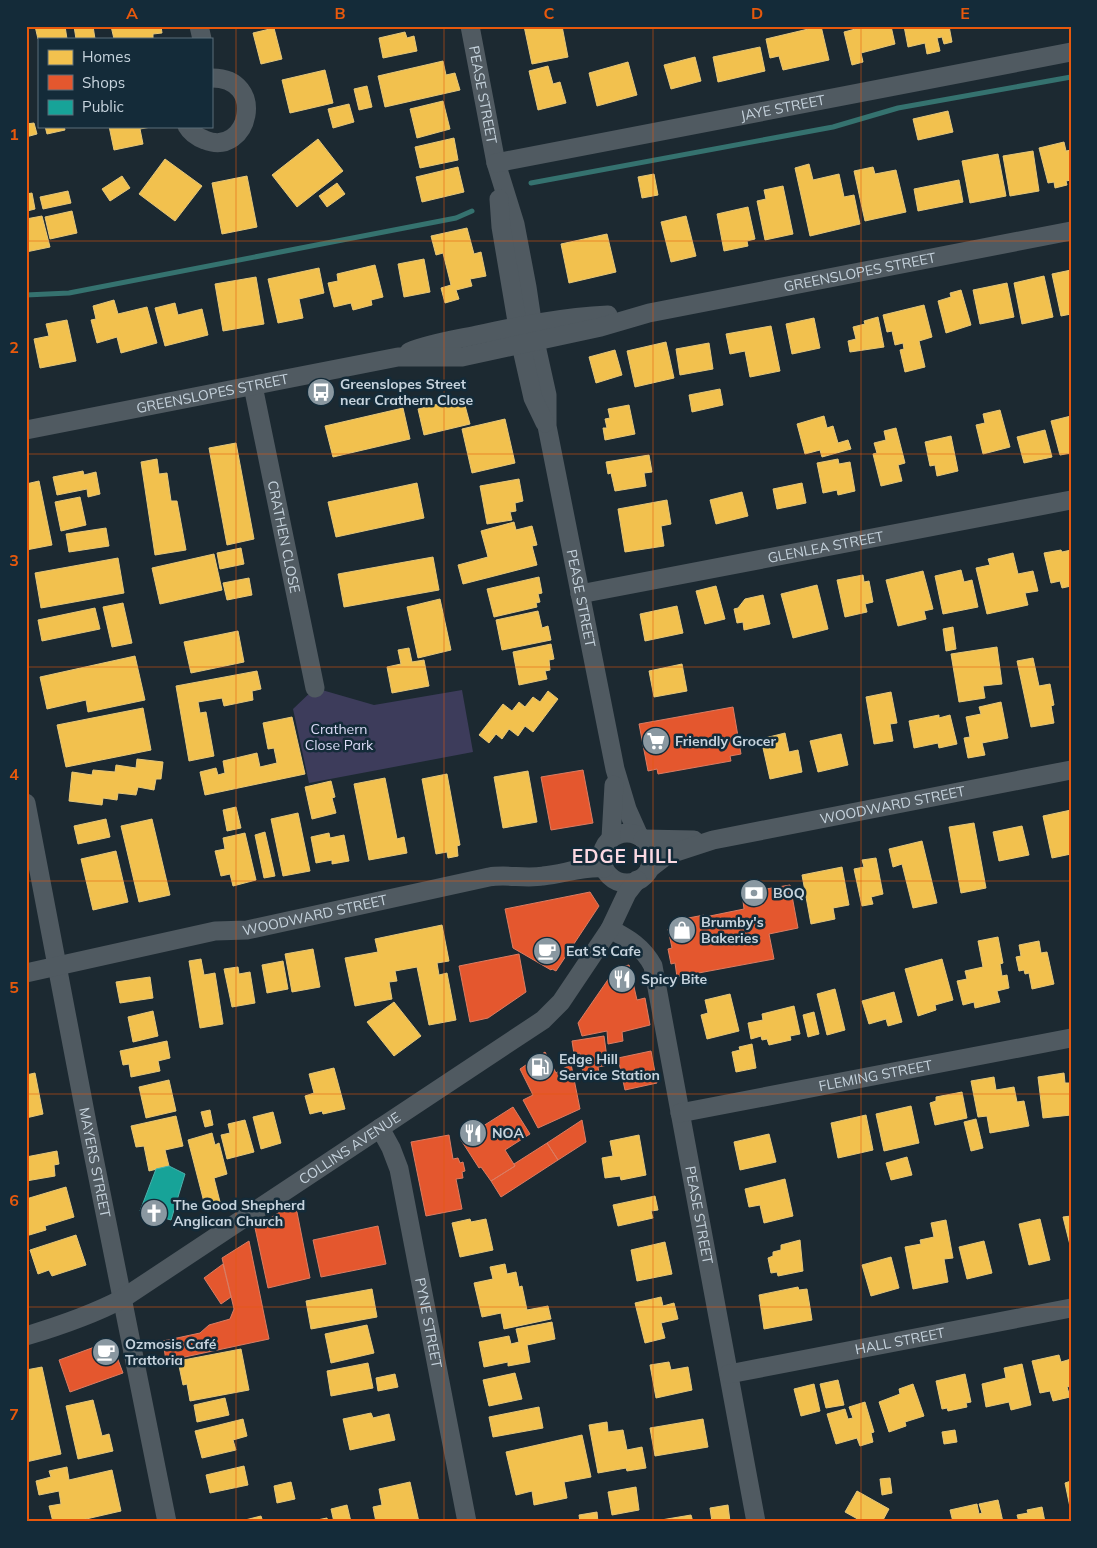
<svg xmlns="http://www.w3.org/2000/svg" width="1097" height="1548" font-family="Mulish,sans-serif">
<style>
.green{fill:#3d3c5b}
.homes{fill:#f2c14e;stroke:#e5c679}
.shops{fill:#e4572e;stroke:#db7c62}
.public{fill:#17a398;stroke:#4cb1ad}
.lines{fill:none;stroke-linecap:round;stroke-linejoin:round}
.stream{stroke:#35726f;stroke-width:5}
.minor{stroke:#505a61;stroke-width:19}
.grid{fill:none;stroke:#e8590c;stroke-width:1;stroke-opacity:0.55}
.labels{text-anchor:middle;stroke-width:5;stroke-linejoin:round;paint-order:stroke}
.street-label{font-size:14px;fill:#c6d3dd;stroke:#142b39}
.poi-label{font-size:14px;font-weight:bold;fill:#c6d3dd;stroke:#142b39;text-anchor:start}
.park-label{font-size:14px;fill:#dddcf8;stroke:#142b39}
.district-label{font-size:19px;font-weight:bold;letter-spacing:1px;fill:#fbd9e2;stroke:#142b39}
.neatline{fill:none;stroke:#e8590c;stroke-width:2}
.grid-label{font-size:16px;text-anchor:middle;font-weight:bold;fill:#e8590c}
</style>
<rect width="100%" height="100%" fill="#1c2931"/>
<path class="green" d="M315 688 374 705 462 690 473 752 309 783 293 709Z"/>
<path class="homes" d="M35 26H65L67 39H38Z
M74 26H93L95 39H76Z
M111 26H161L162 33 153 34V38L149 39H114Z
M524 26H562L568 57 532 64Z
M821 26 829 60 783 70 779 56 770 58 766 39Z
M867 26H891L895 44 861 53 863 62 852 65 844 32Z
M904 26H949L952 42 944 44 942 37 937 38 940 51 927 54 925 43 908 47Z
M274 28 282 59 261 64 253 33Z
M405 32 407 38 414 36 417 51 383 58 379 38Z
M760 47 765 71 718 82 713 57Z
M695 57 701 81 671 89 664 65Z
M443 61 446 75 455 73 460 90 385 107 378 76Z
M628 62 637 95 597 106 589 73Z
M548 66 553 84 560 82 566 103 538 110 529 71Z
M325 70 333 103 290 113 282 80Z
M367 86 372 107 359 110 354 89Z
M443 101 450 129 417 138 410 109Z
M349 104 354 122 333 128 328 109Z
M948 111 953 132 918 140 913 119Z
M34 123 37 134 26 137V124Z
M45 126H64L65 130 47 134Z
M109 126H151V127L140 129 143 144 114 150Z
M454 138 458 160 420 168 415 147Z
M318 139 343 171 297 207 272 175Z
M1064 142 1066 151 1071 150V180L1066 181 1067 185 1055 188 1054 182 1048 183 1039 148Z
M1033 151 1039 191 1010 196 1003 156Z
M998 154 1006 196 970 203 962 161Z
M165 159 202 186 175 221 139 194Z
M809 164 813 180 839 174 844 197 854 195 860 224 810 236 795 168Z
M458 167 464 192 422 202 416 177Z
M873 167 875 174 896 170 906 212 865 221 854 171Z
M654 174 658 195 642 198 638 177Z
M122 176 130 188 110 201 102 189Z
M247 176 257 227 222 234 212 183Z
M959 180 963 202 918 211 914 189Z
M337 183 345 194 327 207 319 196Z
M783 186 793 234 765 240 757 201 766 199 764 190Z
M68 191 71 203 43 209 40 197Z
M32 193 35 209 27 211 26 215V194Z
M748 207 755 239 747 241 748 246 724 251 717 214Z
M72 211 77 233 50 239 45 217Z
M42 216 50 247 26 252V219Z
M686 216 696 256 671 262 661 222Z
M467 228 474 254 481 252 486 276 470 279 472 286 456 290 459 299 445 303 441 288 451 285 443 253 436 255 431 236Z
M607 234 616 272 569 283 561 244Z
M424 259 430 292 404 297 398 264Z
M375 265 383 297 371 300 372 305 353 310 351 303 334 307 328 283 338 281 337 274Z
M319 268 324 293 299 299 303 318 278 323 268 279Z
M1071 270V314L1061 316 1052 274Z
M1044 276 1053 317 1022 324 1014 283Z
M256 277 264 324 223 331 215 284Z
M1007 283 1014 317 980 324 973 290Z
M961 290 971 325 946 333 938 301 951 297 950 293Z
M114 300 118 314 147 307 157 343 121 353 117 337 97 343 91 320 96 319 93 306Z
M175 303 178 315 202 309 208 335 165 346 155 308Z
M924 305 932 337 919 341 925 367 905 372 900 350 904 349 903 343 895 345 892 331 887 332 883 315Z
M878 317 884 347 850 352 848 341 856 339 853 327 865 324 864 321Z
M814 318 820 348 792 354 786 324Z
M67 320 76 361 40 368 34 339 49 336 46 324Z
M771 326 780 371 750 377 745 351 730 354 726 334Z
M666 342 674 378 635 387 627 351Z
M709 343 713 369 680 375 676 349Z
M615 350 622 375 596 383 589 357Z
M720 389 723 405 692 412 689 395Z
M463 398 470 424 424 435 418 409Z
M629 405 635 434 605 440 603 428H607L605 419 610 418 608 409Z
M403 408 410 439 333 457 325 426Z
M1000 410 1010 447 983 454 976 425 985 423 983 414Z
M824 416 827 428 833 426 838 443 848 440 851 449 822 457 820 450 805 454 797 424Z
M1071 416V453L1060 455 1051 421Z
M505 419 515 463 472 473 462 429Z
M896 428 905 463 898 465 902 481 881 486 873 454 877 453 874 443 886 440 884 431Z
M1045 430 1052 457 1024 463 1017 437Z
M951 436 958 471 937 476 935 465 930 466 925 442Z
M236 443 254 539 227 545 209 448Z
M649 455 652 472 644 473 646 486 615 491 611 473 608 474 606 462Z
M157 459 159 474 167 473 171 501H177L186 550 155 555 141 462Z
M838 459 839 464 850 462 855 491 838 495 837 490 823 493 817 463Z
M83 471 84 475 96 472 100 494 88 497 87 489 57 495 53 477Z
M519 479 523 501 515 503 516 511 510 512 512 520 487 524 480 486Z
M39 481 52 545 26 550V484Z
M417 483 424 518 336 537 328 502Z
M802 483 806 503 777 509 773 489Z
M742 492 748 516 716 524 710 500Z
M80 497 86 525 61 531 55 502Z
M667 500 671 524 661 526 664 546 625 552 618 509Z
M514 522 516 530 532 526 537 545 532 546 537 565 463 584 458 565 488 557 481 531Z
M106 528 109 546 69 552 66 534Z
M241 548 244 564 220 569 217 553Z
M1061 550 1062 552 1071 550V586L1062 588 1060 581 1051 583 1044 553Z
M1013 553 1018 574 1033 571 1038 591 1025 593 1028 605 987 614 976 568 990 565 988 559Z
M214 554 222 590 160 604 152 568Z
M433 557 439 590 344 607 338 574Z
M118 558 124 593 41 608 35 573Z
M961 570 964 582 972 580 978 607 943 614 935 576Z
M923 571 933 609 924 611 926 619 898 626 886 580Z
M863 575 864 582 869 581 873 602 865 604 867 612 845 617 837 580Z
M539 577 542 593 538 594 540 602 536 603 537 607 494 617 487 589Z
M249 578 252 595 227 600 223 583Z
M817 585 828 629 793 638 781 594Z
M716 586 725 619 705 624 696 591Z
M763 595 770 624 744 630 743 622 737 623 734 609 738 608 745 599Z
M440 599 451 650 418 658 407 607Z
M123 603 132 643 112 647 103 607Z
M677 606 683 633 645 641 640 614Z
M95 608 100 629 42 641 38 620Z
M538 611 542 628 548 626 551 640 502 650 496 620Z
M953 627 956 649 946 651 943 629Z
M238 631 244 662 191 673 184 642Z
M551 644 554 659 549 660 550 670 545 671 547 679 519 685 513 652Z
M997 647 1002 684 983 686 985 698 959 702 951 654Z
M409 648 412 662 424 660 429 686 392 693 387 667 401 664 398 650Z
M135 656 145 700 88 712 86 700 47 709 40 677Z
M1033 658 1039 686 1050 684 1054 705 1051 706 1054 723 1031 727 1017 661Z
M682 664 687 691 654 697 649 671Z
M257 671 261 689 252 691 253 700 224 706 222 698 198 702 200 713 206 712 214 756 189 761 176 686Z
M548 691 558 699 533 732 525 726 518 736 509 729 502 739 496 734 489 743 479 735 503 704 512 711 519 702 525 707 533 697 540 702Z
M891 692 897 723 890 724 893 741 874 744 866 697Z
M1001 702 1008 738 982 743 985 755 968 758 964 738 970 737 966 717 981 714 979 707Z
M143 708 151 750 66 767 57 725Z
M939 715V718L950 715 957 744 939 748 938 743 914 748 909 721Z
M292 717 305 774 205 795 200 772 216 768 218 775 225 773 223 761 257 753 260 767 277 763 274 748 268 749 263 723Z
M785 733 789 752 798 750 802 772 770 779 761 739Z
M841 734 848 765 818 772 810 741Z
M137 759 163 762 161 779H156L154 790 138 787 136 795 118 793 117 800 103 798 102 805 69 801 72 772 92 775 93 770 115 772 116 765 136 768Z
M528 771 537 822 503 828 494 777Z
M447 774 460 845 457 846 458 856 448 858 447 852 436 854 422 779Z
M385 778 397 839 404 837 407 853 369 860 354 784Z
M331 781 335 797 332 798 336 813 312 819 305 787Z
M236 807 241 828 227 831 223 810Z
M1071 810V854L1052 858 1043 816Z
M298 813 310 871 283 876 271 819Z
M106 819 110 837 78 844 74 826Z
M152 819 170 895 139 902 121 826Z
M974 823 986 888 961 893 949 827Z
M1022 826 1029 855 999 861 993 832Z
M265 832 275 876 264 878 255 835Z
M245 833 256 880 233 886 230 874 221 876 215 851 225 849 223 838Z
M329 833 330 838 344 835 349 861 332 864V860L316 863 311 837Z
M922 841 937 903 913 908 902 864 893 867 889 849Z
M116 851 128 902 93 910 81 859Z
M876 858 883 894 871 897 873 904 862 906 854 869 864 867 862 860Z
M842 867 849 905 833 908 835 919 811 924 802 875Z
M442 925 449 961 437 963 439 975 447 973 456 1020 429 1025 417 967 395 971 397 981 389 982 392 999 355 1006 345 958 378 952 375 939Z
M998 937 1003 963 1000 964 1002 976 1007 975 1009 988 997 991 1000 1002 975 1008 974 1002 963 1005 957 981 967 979 965 971 983 967 978 941Z
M1039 941 1041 953 1047 952 1054 984 1032 989 1029 973 1025 974 1024 970 1019 971 1016 957 1021 956 1019 945Z
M313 949 320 987 292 992 285 954Z
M201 959 204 975 215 973 223 1024 200 1028 189 961Z
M942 959 953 1000 935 1005 936 1010 918 1016 905 969Z
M283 961 288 989 267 993 262 965Z
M238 967 239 974 250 972 255 1003 232 1007 224 969Z
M150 977 153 998 120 1003 116 982Z
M835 989 845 1030 827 1035 817 994Z
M894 992 902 1022 888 1026 886 1019 869 1024 862 1001Z
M730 994 739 1031 707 1039 701 1015 708 1013 705 1000Z
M394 1002 421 1036 394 1056 367 1022Z
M794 1006 800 1034 790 1036 791 1040 769 1045 767 1039 762 1040 761 1036 751 1039 748 1023 763 1020 762 1014Z
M153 1011 158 1036 133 1042 128 1017Z
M814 1012 819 1034 808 1037 803 1015Z
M167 1041 170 1058 158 1061 160 1071 131 1077 129 1064 123 1065 120 1051Z
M752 1044 756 1068 736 1072 732 1052 740 1050 739 1047Z
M334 1068 345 1109 323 1114 322 1111 310 1114 305 1096 314 1093 309 1074Z
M35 1073 43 1114 26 1118V1075Z
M1064 1073 1065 1083H1071V1115L1043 1118 1038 1077Z
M994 1077 996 1090 1014 1087 1017 1102 1024 1101 1029 1126 990 1133 987 1116 978 1117 971 1081Z
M169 1080 176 1111 146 1118 139 1087Z
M962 1092 967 1118 935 1125 930 1103 936 1101V1097Z
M911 1106 919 1143 884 1151 876 1114Z
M210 1110 213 1125 205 1127 201 1112Z
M273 1112 281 1143 261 1149 253 1117Z
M866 1115 873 1150 838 1158 831 1123Z
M176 1116 183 1146 165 1150 169 1166 149 1171 144 1146 136 1147 131 1126Z
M976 1119 983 1148 971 1151 964 1122Z
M245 1120 254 1152 227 1159 221 1135 230 1133 228 1124Z
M212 1133 215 1145 219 1143 227 1174 214 1178 220 1202 205 1206 188 1140Z
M769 1134 776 1162 740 1170 734 1142Z
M639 1135 646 1175 621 1180 620 1176 605 1178 602 1158 613 1156 610 1141Z
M57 1151 59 1164 54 1165 55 1176 26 1181V1157Z
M907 1157 912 1175 891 1180 886 1163Z
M785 1179 793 1216 764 1223 760 1205 749 1207 745 1189Z
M66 1187 74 1217 45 1226 46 1230 26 1236V1199Z
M655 1196 658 1210 651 1211 653 1218 618 1226 613 1205Z
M1071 1216V1249L1063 1217Z
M470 1219 471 1222 486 1219 493 1250 460 1257 452 1223Z
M1040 1219 1050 1260 1029 1265 1019 1224Z
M946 1220 953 1258 944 1259 948 1282 913 1289 905 1247 921 1244 920 1240 934 1237 931 1223Z
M76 1235 86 1265 52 1276 49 1270 38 1274 30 1250Z
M800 1240 803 1271 778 1276 777 1272 771 1273 768 1258 773 1256V1252L781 1250V1245Z
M984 1241 992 1273 967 1279 959 1247Z
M665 1242 672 1274 637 1281 631 1250Z
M891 1257 899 1288 871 1296 862 1265Z
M505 1264 507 1274 516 1272 519 1287 522 1286 527 1310 548 1306 551 1319 504 1329 501 1313 482 1317 474 1283 493 1279 490 1267Z
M798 1287 799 1290 807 1289 812 1320 764 1329 759 1295Z
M372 1289 377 1317 311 1329 306 1301Z
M661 1297 663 1306 674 1303 678 1319 661 1323 665 1338 645 1343 635 1303Z
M552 1322 555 1339 527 1345 530 1362 508 1366V1362L484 1367 479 1342 509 1336 511 1344 519 1342 516 1329Z
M367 1325 374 1353 331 1363 325 1334Z
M241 1349 249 1390 190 1401 187 1384 183 1385 178 1361Z
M1059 1355 1061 1362 1071 1359V1386L1067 1387 1070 1397 1053 1401 1050 1391 1040 1393 1032 1361Z
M669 1362 671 1370 688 1367 692 1390 656 1398 650 1365Z
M368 1363 373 1388 331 1396 327 1371Z
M1022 1364 1031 1405 1011 1410 1009 1402 986 1407 982 1384 1006 1378 1004 1368Z
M42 1367 61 1454 26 1462V1370Z
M515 1373 522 1399 489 1406 483 1380Z
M395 1374 398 1387 378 1391 376 1378Z
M965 1374 971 1402 966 1403 967 1407 948 1411 947 1408 942 1409 936 1381Z
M838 1380 844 1405 826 1408 820 1384Z
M814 1384 820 1411 801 1416 794 1389Z
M913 1384 924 1416 905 1422 906 1426 889 1432 879 1402 900 1394 899 1389Z
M225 1398 229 1415 197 1422 194 1405Z
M93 1400 102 1436 109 1434 113 1451 78 1459 66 1406Z
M865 1402 874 1432 871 1433 873 1442 860 1446 857 1438 836 1444 827 1414 845 1409 848 1419 853 1418 849 1407Z
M539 1407 543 1428 493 1437 489 1417Z
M371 1413 373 1418 389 1414 395 1440 350 1450 343 1419Z
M243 1419 247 1436 233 1440 236 1450 202 1458 195 1431Z
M703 1419 708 1447 655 1456 650 1428Z
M607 1422 608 1432 623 1430 627 1450 642 1447 646 1468 627 1471 626 1468 598 1473 589 1425Z
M955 1430 957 1442 944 1444 942 1432Z
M582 1435 591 1477 564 1482 567 1498 534 1505 532 1491 516 1495 506 1452Z
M244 1466 248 1485 210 1493 206 1475Z
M67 1467 69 1480 112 1470 121 1511 73 1522H53L49 1506 61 1504 59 1491 39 1495 36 1481 51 1477 49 1471Z
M890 1478 892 1493 882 1495 880 1479Z
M1071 1481V1512L1065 1483Z
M291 1482 295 1499 277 1503 274 1486Z
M410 1482 419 1522H376L373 1507 382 1505 379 1489Z
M636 1487 639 1510 612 1515 608 1492Z
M857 1491 889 1509 882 1522H863L845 1512Z
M998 1500 1003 1522H953L950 1510 977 1504 979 1514 982 1513 979 1504Z
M347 1505 351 1522H334L331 1509Z
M728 1505 730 1522H712L710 1508Z
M1042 1507 1045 1522H1019L1017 1515 1028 1513 1027 1510Z
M597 1512 598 1522H580L579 1515Z
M691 1515 693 1522H662L661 1520Z
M261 1516 263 1522H237Z
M327 1518 328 1522H312V1521Z"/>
<path class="shops" d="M733 707 741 754 730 756 731 761 658 774 657 769 648 771 639 724Z
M583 770 593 823 551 830 541 777Z
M790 885 798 928 769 934 774 959 677 977 675 963 671 964 668 949 672 948 668 929 684 926 683 919 704 915 705 917 744 909 742 893Z
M590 892 599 906 556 971 552 969 551 970 513 948 505 909Z
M519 954 526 992 488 1018 470 1022 459 966Z
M629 965 637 1000 645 998 650 1025 622 1032 623 1041 608 1044 607 1031 582 1036 578 1023 616 968Z
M604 1036 608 1065 598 1067 600 1079 584 1081 580 1053 574 1054 572 1041Z
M651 1051 657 1083 625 1090 618 1058Z
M545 1052 556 1073 571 1064 580 1109 538 1128 523 1100 533 1095 520 1069Z
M513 1107 530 1134 505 1150 515 1166 491 1181 481 1167 479 1168 461 1140Z
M582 1120 586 1142 558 1160 547 1143Z
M449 1135 453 1159 458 1158 460 1163 463 1162 465 1171 462 1172 463 1178 456 1179 462 1209 426 1216 411 1142Z
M547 1143 558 1160 501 1197 491 1181 515 1166 514 1164Z
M295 1202 310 1278 268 1288 255 1228Z
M378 1226 386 1264 321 1277 313 1240Z
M249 1241 269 1339 166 1361 163 1341 200 1333 209 1325 230 1319 234 1309 222 1258Z
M223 1264 231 1297 221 1304 204 1278Z
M111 1341 123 1373 70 1392 59 1360Z"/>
<path class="public" d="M169 1166 185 1174 171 1220 140 1211 156 1169Z"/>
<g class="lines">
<path class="stream" d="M531 183 833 127 898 108 1071 77
M26 295 69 293 456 218 472 211"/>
<g class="minor">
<path d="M199 26 202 39"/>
<path id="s1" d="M470 26 496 163 515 224 527 287 535 341 547 395V426L615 769 627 809 639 836"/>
<path d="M187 126C191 133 197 137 205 140 249 158 268 77 211 78"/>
<path id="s2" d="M496 163 1071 52"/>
<path d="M499 199 501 227 521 345 533 398 545 423"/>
<path d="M409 352C431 343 454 340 477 335 520 326 563 317 608 315"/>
<path id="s3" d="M253 386 315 688"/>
<path id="s4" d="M26 430 398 357H462L601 327 649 313 1071 231"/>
<path id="s5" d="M580 594 1071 500"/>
<path id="s6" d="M26 803 88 1128 167 1522"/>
<circle cx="627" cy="858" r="25"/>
<path d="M611 838 614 785"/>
<path d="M643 839 694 840"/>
<path id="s7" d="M649 869 667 855 713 840 1071 770"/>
<path id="s8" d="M610 929C629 939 643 947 653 966L756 1522"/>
<path id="s9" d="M26 973 215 931 247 930 489 877C507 874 525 879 543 876 564 874 583 866 604 868"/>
<path id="s10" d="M680 1113 1071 1038"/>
<path id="s11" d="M380 1128 391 1148 399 1169 467 1522"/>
<path id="s12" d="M26 1336C59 1326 92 1315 122 1299L543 1020 561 1002 610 929 627 893 637 880"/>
<path id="s13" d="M729 1374 1071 1308"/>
</g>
</g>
<path class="grid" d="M236 26V1522M444 26V1522M653 26V1522M861 26V1522M26 241H1071M26 454H1071M26 667H1071M26 881H1071M26 1094H1071M26 1307H1071"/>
<defs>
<g id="bus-disc" transform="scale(1.4375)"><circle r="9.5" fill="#8a98a1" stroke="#142b39"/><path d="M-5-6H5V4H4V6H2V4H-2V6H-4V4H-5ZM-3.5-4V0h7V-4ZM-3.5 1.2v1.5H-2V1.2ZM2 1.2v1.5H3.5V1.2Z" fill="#fff"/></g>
<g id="supermarket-disc" transform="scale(1.4375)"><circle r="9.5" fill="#8a98a1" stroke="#142b39"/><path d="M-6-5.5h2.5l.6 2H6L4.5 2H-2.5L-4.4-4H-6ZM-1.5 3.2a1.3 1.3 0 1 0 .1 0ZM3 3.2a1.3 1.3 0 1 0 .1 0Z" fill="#fff"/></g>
<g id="bank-disc" transform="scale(1.4375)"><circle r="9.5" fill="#8a98a1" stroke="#142b39"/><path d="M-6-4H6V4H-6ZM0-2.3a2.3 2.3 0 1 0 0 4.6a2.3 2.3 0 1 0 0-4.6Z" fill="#fff"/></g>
<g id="shop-disc" transform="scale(1.4375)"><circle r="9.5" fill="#8a98a1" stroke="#142b39"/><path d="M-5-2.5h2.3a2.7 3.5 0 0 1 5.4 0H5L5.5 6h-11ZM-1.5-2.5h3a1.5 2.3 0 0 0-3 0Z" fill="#fff"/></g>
<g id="cafe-disc" transform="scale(1.4375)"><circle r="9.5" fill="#8a98a1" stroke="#142b39"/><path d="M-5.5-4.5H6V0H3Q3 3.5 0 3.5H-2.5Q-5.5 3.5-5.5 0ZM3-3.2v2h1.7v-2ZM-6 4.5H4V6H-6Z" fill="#fff"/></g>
<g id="restaurant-disc" transform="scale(1.4375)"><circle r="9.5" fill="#8a98a1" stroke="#142b39"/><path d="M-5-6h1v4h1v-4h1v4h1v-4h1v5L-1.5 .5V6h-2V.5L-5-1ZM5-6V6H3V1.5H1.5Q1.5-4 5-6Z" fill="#fff"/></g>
<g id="fuel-disc" transform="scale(1.4375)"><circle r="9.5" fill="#8a98a1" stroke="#142b39"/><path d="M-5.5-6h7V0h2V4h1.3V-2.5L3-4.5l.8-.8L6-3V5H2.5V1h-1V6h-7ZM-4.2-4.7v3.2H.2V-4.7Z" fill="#fff"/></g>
<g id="church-disc" transform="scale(1.4375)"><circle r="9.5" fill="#8a98a1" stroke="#142b39"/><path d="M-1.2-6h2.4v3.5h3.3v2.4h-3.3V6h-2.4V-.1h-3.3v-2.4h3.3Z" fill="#fff"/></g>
</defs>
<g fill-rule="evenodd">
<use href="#bus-disc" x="321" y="392"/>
<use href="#supermarket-disc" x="656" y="741"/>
<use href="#bank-disc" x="754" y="893"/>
<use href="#shop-disc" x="682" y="930"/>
<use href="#cafe-disc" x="547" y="951"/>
<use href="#restaurant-disc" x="622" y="979"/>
<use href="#fuel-disc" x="540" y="1067"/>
<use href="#restaurant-disc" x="473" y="1133"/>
<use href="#church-disc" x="154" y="1213"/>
<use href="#cafe-disc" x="106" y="1352"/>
</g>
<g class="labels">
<g class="street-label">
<text dy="5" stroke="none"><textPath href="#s1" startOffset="70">PEASE STREET</textPath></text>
<text dy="5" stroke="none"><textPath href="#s2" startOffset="292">JAYE STREET</textPath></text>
<text dy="5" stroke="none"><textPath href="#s4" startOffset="850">GREENSLOPES STREET</textPath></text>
<text dy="5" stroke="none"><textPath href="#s4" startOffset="190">GREENSLOPES STREET</textPath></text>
<text dy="5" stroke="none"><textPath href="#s3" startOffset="154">CRATHEN CLOSE</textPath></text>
<text dy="5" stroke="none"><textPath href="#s5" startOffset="250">GLENLEA STREET</textPath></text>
<text dy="5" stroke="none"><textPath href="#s1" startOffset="584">PEASE STREET</textPath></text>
<text dy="5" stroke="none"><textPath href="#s7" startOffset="254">WOODWARD STREET</textPath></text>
<text dy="5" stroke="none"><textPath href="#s9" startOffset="295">WOODWARD STREET</textPath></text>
<text dy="5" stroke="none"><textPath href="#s10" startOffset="199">FLEMING STREET</textPath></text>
<text dy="5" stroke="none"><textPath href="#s12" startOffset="376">COLLINS AVENUE</textPath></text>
<text dy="5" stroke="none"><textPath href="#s6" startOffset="366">MAYERS STREET</textPath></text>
<text dy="5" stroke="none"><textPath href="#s8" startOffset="311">PEASE STREET</textPath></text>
<text dy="5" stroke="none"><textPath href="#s11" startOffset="202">PYNE STREET</textPath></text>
<text dy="5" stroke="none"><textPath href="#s13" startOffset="174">HALL STREET</textPath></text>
</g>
<g class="poi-label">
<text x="340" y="389">Greenslopes Street<tspan x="340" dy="16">near Crathern Close</tspan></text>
<text x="675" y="746">Friendly Grocer</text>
<text x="773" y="898">BOQ</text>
<text x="701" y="927">Brumby's<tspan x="701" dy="16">Bakeries</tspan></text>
<text x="566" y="956">Eat St Cafe</text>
<text x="641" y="984">Spicy Bite</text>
<text x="559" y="1064">Edge Hill<tspan x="559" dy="16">Service Station</tspan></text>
<text x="492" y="1138">NOA</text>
<text x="173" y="1210">The Good Shepherd<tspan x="173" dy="16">Anglican Church</tspan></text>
<text x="125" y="1349">Ozmosis Café<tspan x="125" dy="16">Trattoria</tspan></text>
</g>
<g class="park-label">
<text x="339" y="734">Crathern<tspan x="339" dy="16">Close Park</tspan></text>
</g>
<g class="district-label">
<text x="625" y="863">EDGE HILL</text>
</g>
</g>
<rect width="1097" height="1548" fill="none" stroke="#142b39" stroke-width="55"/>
<rect x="38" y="38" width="175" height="90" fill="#142b39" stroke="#5b6e7b"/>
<rect x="48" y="50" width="25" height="15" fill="#f2c14e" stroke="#5b6e7b"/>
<text x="82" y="62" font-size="15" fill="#c6d3dd">Homes</text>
<rect x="48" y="75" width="25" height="15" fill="#e4572e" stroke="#5b6e7b"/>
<text x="82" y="88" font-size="15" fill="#c6d3dd">Shops</text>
<rect x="48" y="100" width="25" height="15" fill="#17a398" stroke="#5b6e7b"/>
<text x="82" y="112" font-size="15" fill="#c6d3dd">Public</text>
<rect x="28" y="28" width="1042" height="1492" class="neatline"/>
<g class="grid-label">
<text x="132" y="19">A</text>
<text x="340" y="19">B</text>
<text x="549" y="19">C</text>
<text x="757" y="19">D</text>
<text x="965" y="19">E</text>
<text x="14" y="140">1</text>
<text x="14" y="353">2</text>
<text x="14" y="566">3</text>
<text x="14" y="780">4</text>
<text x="14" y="993">5</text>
<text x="14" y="1206">6</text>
<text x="14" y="1420">7</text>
</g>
</svg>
